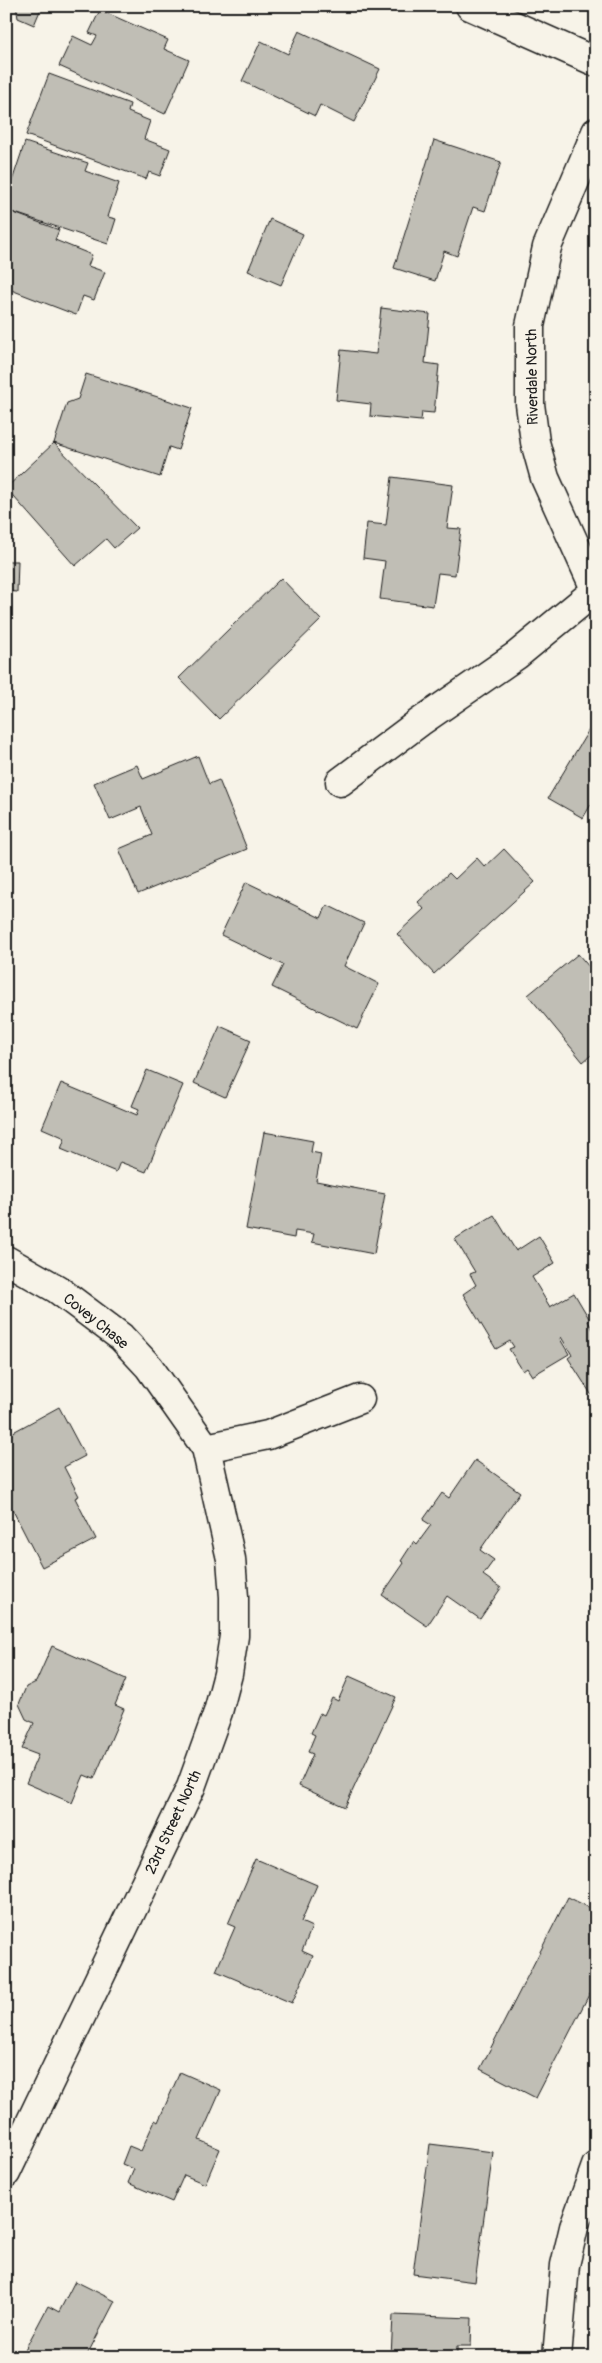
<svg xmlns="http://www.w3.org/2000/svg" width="602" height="2363" font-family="Pangolin,sans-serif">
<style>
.building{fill:#c0beb5;stroke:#1c1c1c}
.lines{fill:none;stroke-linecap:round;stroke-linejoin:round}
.minor-casing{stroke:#1c1c1c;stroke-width:31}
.minor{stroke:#f7f3e8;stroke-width:28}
.labels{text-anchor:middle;stroke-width:4;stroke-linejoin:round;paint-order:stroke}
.street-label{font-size:15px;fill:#1c1c1c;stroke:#f7f3e8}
</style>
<rect width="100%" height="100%" fill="#f7f3e8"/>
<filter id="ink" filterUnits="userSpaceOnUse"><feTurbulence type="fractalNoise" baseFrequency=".02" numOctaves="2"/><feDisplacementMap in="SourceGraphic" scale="10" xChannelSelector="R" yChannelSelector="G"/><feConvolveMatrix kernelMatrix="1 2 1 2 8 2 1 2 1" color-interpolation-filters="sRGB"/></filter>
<g filter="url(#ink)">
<path class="building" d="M16 6H42L34 25 18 18Z
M100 10 168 40 164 49 189 60 165 114 59 66 73 36 92 45 97 36 89 33Z
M299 31 380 69 354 122 320 105 315 116 242 81 261 41 288 54Z
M49 74 130 104 128 112 150 121 144 139 170 149 160 176 149 172 146 179 26 135Z
M434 140 501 162 485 211 473 207 457 256 444 251 435 281 394 268Z
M25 142 88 163 85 171 119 183 108 217 116 219 108 244 6 210V199Z
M6 210 59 230 55 240 92 255 88 266 105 272 94 300 83 296 76 315 6 288Z
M270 219 303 234 281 285 248 271Z
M381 308 430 314 425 363 439 365 434 413 422 412 421 421 370 416 371 404 336 400 341 350 376 354Z
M86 374 192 408 178 450 169 447 160 477 54 443 67 403 78 399Z
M54 443 137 528 114 548 106 539 75 566 6 488Z
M392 477 453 485 447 528 461 529 455 575 438 573 433 606 380 599 385 561 363 558 367 523 386 525Z
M6 561H18L17 592 6 591Z
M281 578 321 620 219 719 179 678Z
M596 718V796L583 818 548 798Z
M198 756 209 784 219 780 247 849 138 894 119 849 152 835 141 807 110 820 94 783 137 765 143 779Z
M504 849 535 882 434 974 397 934 424 909 418 902 449 873 455 879 477 858 485 867Z
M246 882 321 918 327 905 364 923 344 966 379 984 357 1029 272 987 283 965 221 935Z
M578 954 596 975V1051L583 1062 528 995Z
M220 1026 251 1040 225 1097 194 1083Z
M147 1070 183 1085 146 1172 120 1162 116 1172 61 1149 65 1138 42 1128 61 1083 137 1115 139 1109 132 1106Z
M264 1132 313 1141 311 1152 321 1154 316 1181 385 1194 374 1254 312 1242 314 1234 295 1231 294 1238 246 1229Z
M494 1215 516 1251 539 1236 555 1263 532 1277 550 1307 574 1293 590 1320 588 1321 596 1335V1402L568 1358 572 1355 561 1337 560 1339 569 1354 532 1376 527 1368 523 1371 509 1349 514 1347 510 1341 496 1349 463 1294 476 1285 470 1274 475 1272 455 1239Z
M59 1407 85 1456 64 1467 79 1496 75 1498 96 1539 42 1567 6 1497V1436Z
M475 1460 520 1492 480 1550 494 1560 483 1575 501 1588 480 1619 447 1596 427 1626 382 1595 404 1563 401 1561 414 1541 417 1544 431 1525 423 1520 442 1493 449 1498Z
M52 1646 126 1679 115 1705 124 1709 94 1779 84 1775 72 1803 26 1783 38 1755 22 1749 34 1723 26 1719 19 1704 26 1687 36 1682Z
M349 1676 396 1697 345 1807 299 1786 313 1754 308 1752 315 1735 311 1733 320 1713 324 1715 332 1698 338 1701Z
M256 1859 317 1885 301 1922 312 1927 302 1951 313 1956 292 2003 216 1971 235 1927 228 1924Z
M568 1897 596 1911V1981L536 2098 480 2069Z
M180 2072 221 2090 199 2140 220 2149 205 2184 184 2175 172 2202 128 2183 134 2169 122 2164 129 2146 141 2151 155 2120 158 2122Z
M430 2144 493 2152 475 2282 413 2274Z
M75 2281 115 2301 86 2357H21L48 2306 59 2312Z
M393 2315 472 2318 471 2346H457V2357H391Z"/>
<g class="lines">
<g class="minor-casing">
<path id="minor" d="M470 6 596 62
M596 132 547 247 530 326V404L535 442 545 478 596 591
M340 782 420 722 517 655 595 591
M6 1260 57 1289 121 1337 149 1367 206 1448 231 1559 234 1597V1636L228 1674 218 1712 191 1787 6 2173
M206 1448 268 1435 360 1399
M557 2357 565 2265 574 2227 596 2166"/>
</g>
<use href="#minor" class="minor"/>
</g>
</g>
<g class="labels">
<g class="street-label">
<text transform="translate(532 377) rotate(-91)" y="5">Riverdale North</text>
<text transform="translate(96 1321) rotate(39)" y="5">Covey Chase</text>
<text transform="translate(173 1822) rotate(-65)" y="5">23rd Street North</text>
</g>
</g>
<rect width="602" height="2363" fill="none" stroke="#f7f3e8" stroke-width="25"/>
<rect x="12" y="12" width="577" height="2338" fill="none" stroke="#1c1c1c" stroke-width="2" filter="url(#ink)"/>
</svg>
